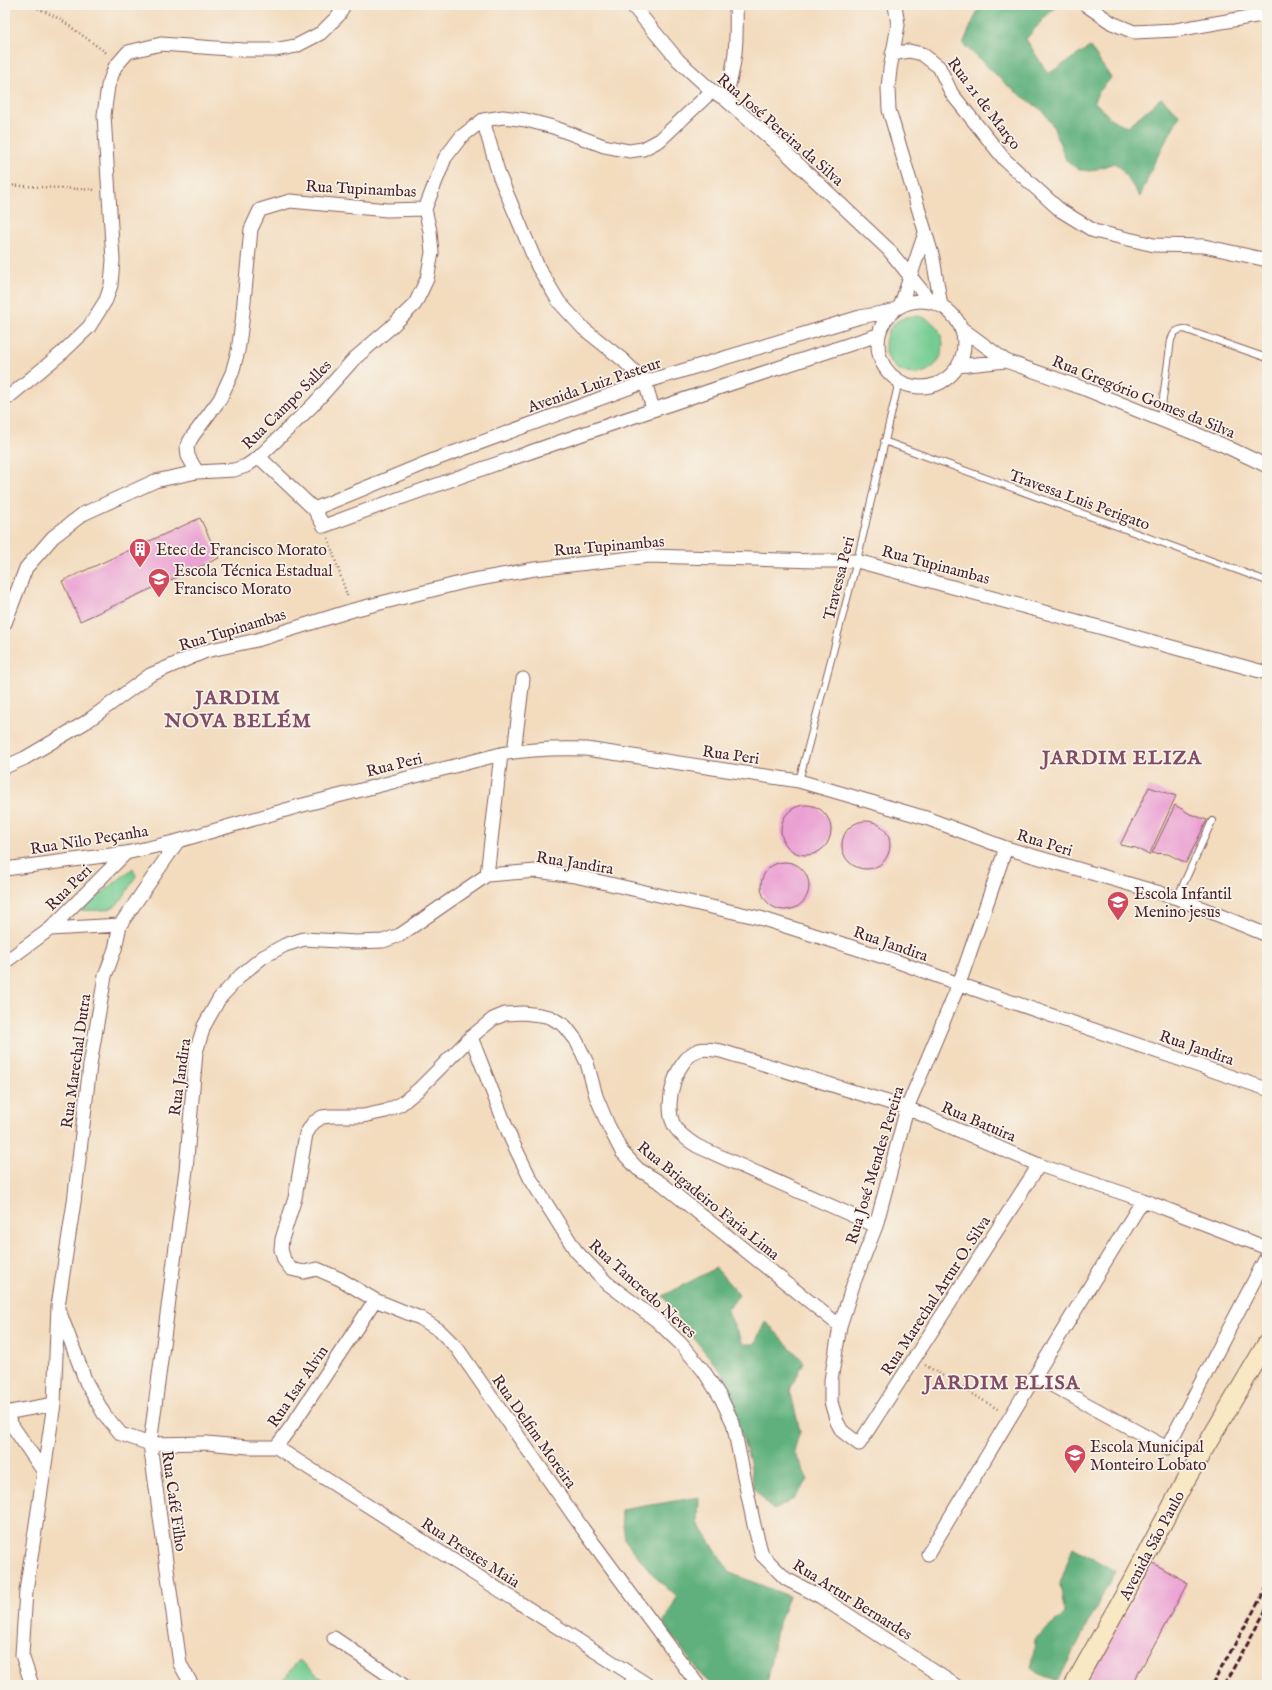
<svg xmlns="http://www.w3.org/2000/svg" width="1272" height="1690" font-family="'IM FELL English',serif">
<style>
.green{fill:#74cc92;stroke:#5f765e}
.forest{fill:#5fb07c;stroke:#546854}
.building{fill:#eba0d3}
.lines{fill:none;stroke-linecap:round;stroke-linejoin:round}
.lane-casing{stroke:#85615e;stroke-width:8}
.street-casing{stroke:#85615e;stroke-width:15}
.secondary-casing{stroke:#85615e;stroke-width:20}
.path{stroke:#85615e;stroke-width:2.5;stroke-dasharray:1 3;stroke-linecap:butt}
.lane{stroke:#fff;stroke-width:6}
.street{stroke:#fff;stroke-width:13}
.secondary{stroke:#f8e8c3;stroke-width:18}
.rail{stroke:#4a1f2b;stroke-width:3;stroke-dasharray:6 3;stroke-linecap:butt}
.labels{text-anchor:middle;stroke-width:3.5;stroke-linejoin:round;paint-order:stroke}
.street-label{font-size:16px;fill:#4a1f2b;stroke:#f7f3e8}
.poi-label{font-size:16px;fill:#4a1f2b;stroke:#f7f3e8;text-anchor:start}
.district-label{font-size:20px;font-weight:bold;letter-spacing:1px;fill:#824c66;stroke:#f7f3e8}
</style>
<rect width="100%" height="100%" fill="#f7f3e8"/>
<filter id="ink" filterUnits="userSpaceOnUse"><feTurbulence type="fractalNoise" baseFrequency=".025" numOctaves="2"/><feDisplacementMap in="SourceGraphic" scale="8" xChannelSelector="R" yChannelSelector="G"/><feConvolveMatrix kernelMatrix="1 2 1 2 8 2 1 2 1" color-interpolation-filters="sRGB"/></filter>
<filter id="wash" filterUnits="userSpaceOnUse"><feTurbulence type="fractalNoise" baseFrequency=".012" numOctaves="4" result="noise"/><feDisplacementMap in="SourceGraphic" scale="16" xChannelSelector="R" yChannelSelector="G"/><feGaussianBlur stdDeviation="0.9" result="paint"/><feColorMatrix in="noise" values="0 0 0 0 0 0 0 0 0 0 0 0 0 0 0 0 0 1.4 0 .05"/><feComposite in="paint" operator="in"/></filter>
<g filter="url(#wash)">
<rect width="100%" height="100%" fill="#f3dbbe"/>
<path class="green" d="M885 345a29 29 0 1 1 58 0a29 29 0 1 1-58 0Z
M133 868 136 876C117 907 119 912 81 910Z
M299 1660 330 1685H279Z"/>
<path class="forest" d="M980 5H1059L1046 16 1026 39 1048 74 1090 47 1111 78 1098 93 1094 101 1110 118 1127 127 1161 98 1180 115 1155 161 1140 197 1120 167 1114 163 1091 171 1079 170 1066 160 1053 126 1043 111 1008 86 963 44Z
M716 1268 739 1295 727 1310 743 1344H755L765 1321 804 1362 790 1390 800 1431 794 1451 808 1480 794 1499 773 1510 754 1489 750 1462 722 1373 684 1326 663 1296Z
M699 1497 698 1523 730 1573 789 1596 775 1634 767 1685H712L700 1674 663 1623 677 1597 655 1577 625 1540 621 1510Z
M1073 1547 1115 1571 1058 1681 1043 1677 1032 1669 1035 1639 1065 1614 1060 1584Z"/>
<g id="blocks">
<path class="building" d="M200 518 219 558 80 621 62 581Z
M1149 787 1176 796 1149 855 1136 848 1120 845Z
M1175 805 1190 814 1207 820 1186 863 1168 854 1152 853Z
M781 830a25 25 0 1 1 50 0a25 25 0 1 1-50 0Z
M842 845a24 24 0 1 1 48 0a24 24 0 1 1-48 0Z
M761 886a24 24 0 1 1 48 0a24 24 0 1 1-48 0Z
M1153 1563 1188 1583 1132 1685H1085Z"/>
</g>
</g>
<g filter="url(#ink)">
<use href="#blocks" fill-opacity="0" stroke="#85615e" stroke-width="1"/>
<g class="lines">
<g class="lane-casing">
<path id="lane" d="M1160 420 1171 340C1174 332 1176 330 1184 329L1267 358
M884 441 1267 581
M799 781 857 561 899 381
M1177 898 1212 821
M626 1685 632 1675"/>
</g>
<g class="street-casing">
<path id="street" d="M632 5 678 60 712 91 725 99 780 147 888 249 931 302
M895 5 898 25 890 69 888 88 889 110 933 258 941 306
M1086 5 1112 23 1134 32 1176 30 1267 14
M892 54 909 51 922 54 939 67 952 94 1005 160 1060 210 1094 231 1154 245 1204 246 1267 260
M725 99C736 64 737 41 736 5
M483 120 499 175 538 267 559 302 584 329 623 360 645 382 653 409
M425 209 445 158 461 137 483 120 503 117 526 120 553 127 604 146 629 151 643 149 660 140 712 91
M878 344a43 43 0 1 1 86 0a43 43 0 1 1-86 0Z
M901 304 925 233
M961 328 1006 361 1085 389 1223 445 1267 466
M958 366 1006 361
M5 400 63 352 89 327 106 300 111 285 113 260 104 115 108 86 115 67 128 52 161 44 243 50H274L296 46 321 33 339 15 344 5
M259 457 314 509 324 526C507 458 692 396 878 335
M197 472 188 456 187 446 192 437 220 399 232 373 238 351 242 322 251 229 260 210 290 201 387 210 425 209
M314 509 436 459 645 382 860 317 892 311
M5 623 26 568 53 537 83 514 155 481 197 472 234 470 246 466 259 457 313 405 354 359 390 328 415 304 427 279 432 253 430 231 425 209
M514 752 523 679
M5 767 25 758 86 722 150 675 206 651 257 640 353 610 468 581 535 569 649 556 817 561H857L1267 673
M1006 848 959 984 907 1108 876 1226 854 1282 840 1326 831 1380V1402L837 1422 842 1431 859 1444 1039 1165
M5 869 126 853 178 841 303 805 501 754C530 749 557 748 586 749L799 781 926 818 1006 848 1177 898 1267 935
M487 875 501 754
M50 929 120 925
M5 962 50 929 126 853
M471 1037 511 1139 530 1178 576 1251 607 1283 656 1320 681 1344 703 1370 721 1398 733 1423 754 1525 762 1555 786 1579 821 1597 955 1685
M876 1226 697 1146C689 1141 677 1133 673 1123 664 1102 676 1058 699 1050 706 1048 714 1050 721 1051L907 1108 1039 1165 1143 1200 1267 1248
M60 1313 86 1382 104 1414 121 1434 150 1444 207 1443 248 1447H276L293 1424 375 1300
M1035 1376 1167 1448 1267 1256
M5 1413 54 1404
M5 1415 44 1472
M276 1447 648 1685
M928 1554 1035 1376 1143 1200
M334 1638 403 1685
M32 1685 22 1655 26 1591 54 1404 58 1306 74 1202 90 1065 105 976 115 949 120 925 178 841
M192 1685 180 1664 150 1444 186 1170 196 1052 204 1026 219 999 241 975 263 957 285 945 304 939 356 942 383 941 400 935 487 875 536 871 575 876 760 918 890 959 959 984 1267 1089
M698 1685 583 1529 457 1348 439 1330 420 1318 375 1300 340 1279 317 1269 304 1272 291 1269 284 1260 281 1249 282 1239 295 1198 306 1134 313 1123 322 1117 331 1116H363L386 1111 401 1104 418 1090 471 1037 493 1019 505 1014 523 1013 540 1015 550 1017 565 1026 576 1040 587 1063 596 1096 608 1125 622 1152 638 1169 661 1183 840 1326"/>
</g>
<g class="secondary-casing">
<path id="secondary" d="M1074 1685 1131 1583 1184 1483 1267 1343"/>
</g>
<path class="path" d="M31 5 60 19 108 54
M5 185 96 190
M328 538 348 598
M925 1365 999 1410"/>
<use href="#lane" class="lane"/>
<use href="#street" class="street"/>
<use href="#secondary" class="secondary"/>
<path class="rail" d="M1212 1685 1267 1587
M1224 1685 1267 1608"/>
</g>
</g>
<defs>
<g id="building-pin" transform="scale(1.15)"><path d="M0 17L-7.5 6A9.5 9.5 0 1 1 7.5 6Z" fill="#d1495b" stroke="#f7f3e8"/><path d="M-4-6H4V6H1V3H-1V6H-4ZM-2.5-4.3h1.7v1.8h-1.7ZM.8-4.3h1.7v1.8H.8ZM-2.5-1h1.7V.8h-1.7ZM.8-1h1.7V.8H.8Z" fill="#fff"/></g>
<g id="university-pin" transform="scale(1.15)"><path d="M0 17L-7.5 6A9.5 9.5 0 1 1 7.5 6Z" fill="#d1495b" stroke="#f7f3e8"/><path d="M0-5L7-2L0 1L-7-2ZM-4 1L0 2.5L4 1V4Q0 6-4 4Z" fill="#fff"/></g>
<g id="school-pin" transform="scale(1.15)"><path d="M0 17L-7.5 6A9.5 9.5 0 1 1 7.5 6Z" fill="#d1495b" stroke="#f7f3e8"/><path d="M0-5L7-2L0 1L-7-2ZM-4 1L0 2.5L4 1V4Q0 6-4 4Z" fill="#fff"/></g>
</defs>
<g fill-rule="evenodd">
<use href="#building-pin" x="140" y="549"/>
<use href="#university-pin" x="159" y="579"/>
<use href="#school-pin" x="1118" y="902"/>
<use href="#school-pin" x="1075" y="1455"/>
</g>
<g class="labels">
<g class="street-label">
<text transform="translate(985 103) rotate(53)" y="6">Rua 21 de Março</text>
<text transform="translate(781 129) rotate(41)" y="6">Rua José Pereira da Silva</text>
<text transform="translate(361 188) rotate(3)" y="6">Rua Tupinambas</text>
<text transform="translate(594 384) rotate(-19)" y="6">Avenida Luiz Pasteur</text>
<text transform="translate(1144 396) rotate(22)" y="6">Rua Gregório Gomes da Silva</text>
<text transform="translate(286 404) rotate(-45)" y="6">Rua Campo Salles</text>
<text transform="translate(1080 499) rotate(20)" y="6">Travessa Luis Perigato</text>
<text transform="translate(609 545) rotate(-5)" y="6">Rua Tupinambas</text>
<text transform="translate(936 564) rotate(15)" y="6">Rua Tupinambas</text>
<text transform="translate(838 578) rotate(-76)" y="6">Travessa Peri</text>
<text transform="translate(232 629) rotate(-17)" y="6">Rua Tupinambas</text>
<text transform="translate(731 754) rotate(8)" y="6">Rua Peri</text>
<text transform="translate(394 764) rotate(-14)" y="6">Rua Peri</text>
<text transform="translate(89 839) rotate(-9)" y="6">Rua Nilo Peçanha</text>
<text transform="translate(1045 842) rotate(17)" y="6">Rua Peri</text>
<text transform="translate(575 862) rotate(9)" y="6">Rua Jandira</text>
<text transform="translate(68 887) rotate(-45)" y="6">Rua Peri</text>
<text transform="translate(891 943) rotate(19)" y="6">Rua Jandira</text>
<text transform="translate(1197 1047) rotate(19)" y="6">Rua Jandira</text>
<text transform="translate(75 1061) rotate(-82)" y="6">Rua Marechal Dutra</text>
<text transform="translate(179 1077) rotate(-82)" y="6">Rua Jandira</text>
<text transform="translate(979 1121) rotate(23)" y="6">Rua Batuira</text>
<text transform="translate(874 1165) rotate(-73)" y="6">Rua José Mendes Pereira</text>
<text transform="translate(709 1200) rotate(39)" y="6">Rua Brigadeiro Faria Lima</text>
<text transform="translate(643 1288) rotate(42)" y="6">Rua Tancredo Neves</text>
<text transform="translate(935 1295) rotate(-57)" y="6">Rua Marechal Artur O. Silva</text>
<text transform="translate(297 1386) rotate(-56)" y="6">Rua Isar Alvin</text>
<text transform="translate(535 1431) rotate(55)" y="6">Rua Delfim Moreira</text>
<text transform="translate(175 1501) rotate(82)" y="6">Rua Café Filho</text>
<text transform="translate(1151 1545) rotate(-62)" y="6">Avenida São Paulo</text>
<text transform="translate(471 1552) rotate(33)" y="6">Rua Prestes Maia</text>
<text transform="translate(853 1599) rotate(32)" y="6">Rua Artur Bernardes</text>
</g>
<g class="poi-label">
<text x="156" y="555">Etec de Francisco Morato</text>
<text x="174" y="576">Escola Técnica Estadual<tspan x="174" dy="18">Francisco Morato</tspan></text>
<text x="1134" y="899">Escola Infantil<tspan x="1134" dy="18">Menino jesus</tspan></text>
<text x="1090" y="1452">Escola Municipal<tspan x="1090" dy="18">Monteiro Lobato</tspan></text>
</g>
<g class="district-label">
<text x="238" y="704">JARDIM<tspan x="238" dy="23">NOVA BELÉM</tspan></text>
<text x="1122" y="764">JARDIM ELIZA</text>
<text x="1002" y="1389">JARDIM ELISA</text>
</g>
</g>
<rect width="1272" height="1690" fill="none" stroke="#f7f3e8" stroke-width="20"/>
</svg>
